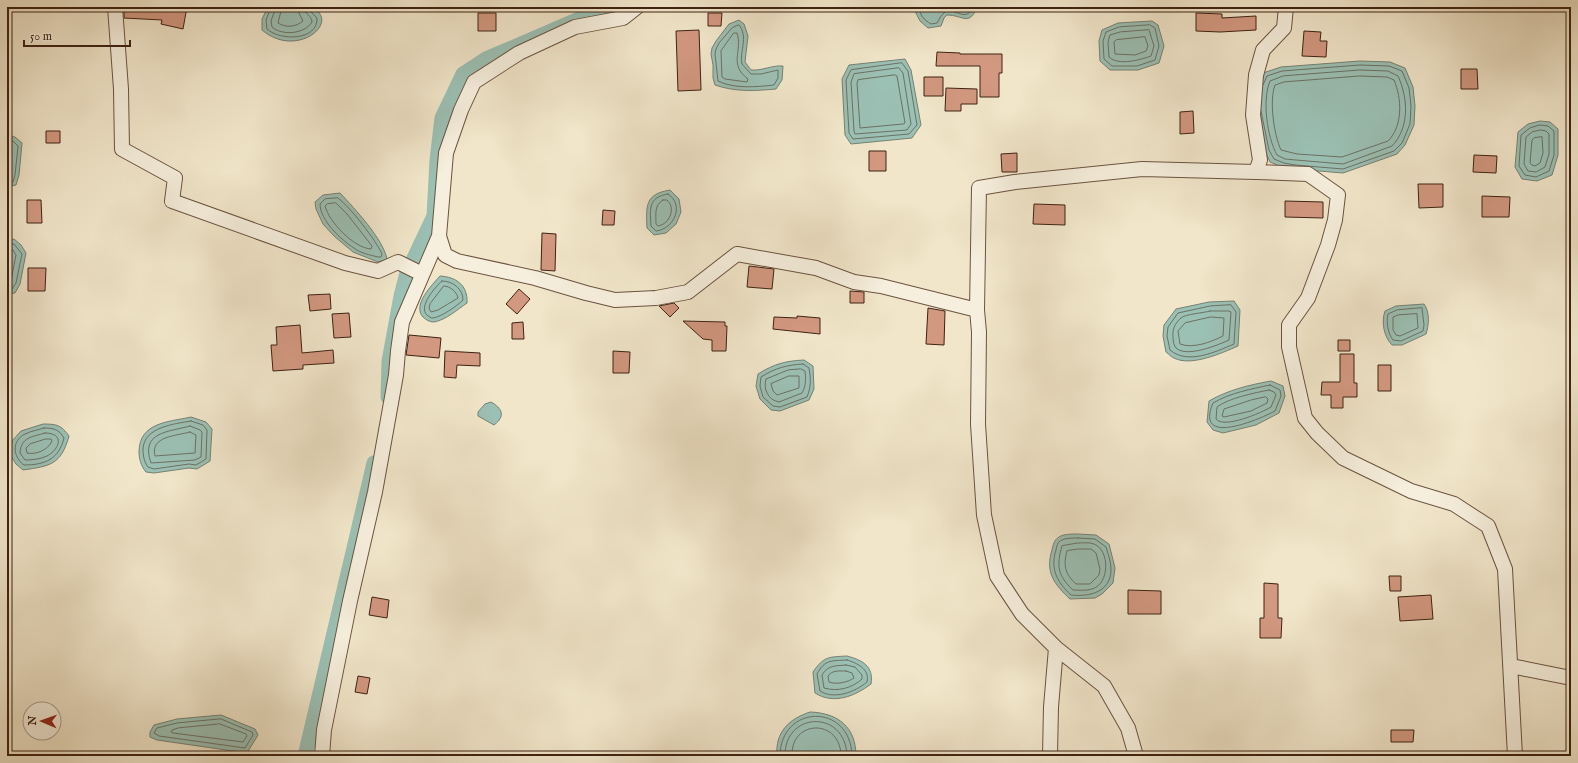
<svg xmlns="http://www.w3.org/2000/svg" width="1578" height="763" font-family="'IM FELL English',serif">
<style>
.water{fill:#9bc0b4;stroke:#768173}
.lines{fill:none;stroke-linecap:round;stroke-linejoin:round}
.shore{stroke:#6c7163;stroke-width:1}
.canal{stroke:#9bc0b4;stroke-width:15}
.building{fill:#d29880;stroke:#3e2212}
.minor-casing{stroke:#6b5340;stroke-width:16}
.minor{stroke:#f6efdd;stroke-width:14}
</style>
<rect width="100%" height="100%" fill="#f1e6ca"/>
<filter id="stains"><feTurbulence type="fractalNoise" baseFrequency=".005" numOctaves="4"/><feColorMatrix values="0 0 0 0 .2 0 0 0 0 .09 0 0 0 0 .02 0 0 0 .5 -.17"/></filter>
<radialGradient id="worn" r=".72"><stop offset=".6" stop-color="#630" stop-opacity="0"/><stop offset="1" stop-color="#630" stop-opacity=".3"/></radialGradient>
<path class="water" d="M268 7C277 7 305 5 311 7 343 21 297 60 262 30V19Z
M916 7H977C969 27 963 15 947 15L944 18 941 26 928 28 920 21 915 11Z
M739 20 744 24 748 36 745 62 751 70C762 71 772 65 783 66L782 80 776 89C755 91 735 92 715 85L713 78V65L711 54 712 48 716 41 729 24Z
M1152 21 1158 25 1164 46 1159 63 1138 70H1110L1100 61 1099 41 1102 30 1118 23Z
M905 59 911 70 921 125 912 138 851 144 845 135 842 79 849 65Z
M1360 61 1390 62 1405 68 1413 87 1415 106 1414 125 1405 145 1397 154 1343 173 1295 169 1282 167 1270 162 1265 151 1257 108 1263 73 1281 67Z
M1540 121 1550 122 1558 129V155L1552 175 1537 181 1522 179 1515 167 1518 132 1528 124Z
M7 136 15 137 22 143 19 175 16 185 7 187Z
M670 190 679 199 681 212 676 224 666 233 654 235 647 228C646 206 645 194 670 190Z
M340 193C355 209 383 239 387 259L378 262 353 252 334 236 323 224 316 209 315 202 323 195Z
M14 239 21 245 26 253 20 284 15 293 7 294V242Z
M440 276C456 277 468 285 467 303 458 309 446 320 434 322 430 322 426 320 423 317 412 305 432 285 440 276Z
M1234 301 1240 310 1238 346C1222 353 1191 367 1174 358 1171 357 1169 354 1166 352L1163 336 1164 325 1176 309 1209 302Z
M1424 304C1430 312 1429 325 1426 334L1402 345H1392C1384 337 1381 322 1385 311L1396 306Z
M804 360 813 366 814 389 809 400 780 411 771 410 760 399 756 386 758 374C774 364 785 361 804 360Z
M1271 381 1283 386 1285 396 1279 413 1256 425 1223 433 1213 430 1207 422 1209 401C1228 390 1249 385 1271 381Z
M491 402C502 408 506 416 494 425L478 416V412L485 404Z
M191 417 206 422 212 429 210 461 197 469 189 468 154 473 146 472C141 466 139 459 139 451 140 422 169 422 191 417Z
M43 424C57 424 61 425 69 436 61 465 50 466 23 470L16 464 10 455 12 441 21 431Z
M1077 534 1096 535 1109 544 1115 568 1113 583 1102 594 1095 598 1070 599C1054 584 1045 572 1052 550 1053 545 1054 540 1059 537 1063 534 1072 534 1077 534Z
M847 656C862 660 874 666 871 684 855 696 834 705 815 693L813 672C824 656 829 657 847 656Z
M810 712C838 713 856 727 856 756H777C775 732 789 719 810 712Z
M221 715 255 729 258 735 247 753 157 740 150 737V732L154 725 177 719Z"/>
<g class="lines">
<path class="shore" d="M271 7 266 20 267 29C280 41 318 41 317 18L310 11 309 7
M276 7 271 21 272 27C282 36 305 34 312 22 312 16 304 14 304 7
M282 7 278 23C286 28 296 27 303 21L299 13 298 7
M920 7C919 15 924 20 931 24L937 23 941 16 946 11C959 10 966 22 973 7
M739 25C749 37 739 52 742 64L751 74H761L778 70V78L774 85C756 87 734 89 718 81L715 54 716 49 719 43 732 28Z
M1150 25 1155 28 1159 46 1155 60 1137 66H1112L1104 59 1103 41 1106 32 1119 27Z
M1149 30 1154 46 1151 56C1140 60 1118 66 1109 57L1108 42 1110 35 1120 32Z
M734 33H737C743 51 728 64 748 79L747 82 725 79 722 77 721 51Z
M1145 37 1148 46 1146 51 1135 55 1115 54 1114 42 1116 40Z
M902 63 908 71 917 125 909 134 853 139 849 133 846 80 851 70Z
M899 68 903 73 911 124 907 130 855 134 854 131 851 82 854 74Z
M1360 70 1388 71 1398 76C1408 98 1410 127 1392 146L1343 164 1296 160 1285 159 1277 155C1267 137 1262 100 1270 81L1283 76Z
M895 75 897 76 905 123 903 124 860 128 857 83 858 80Z
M1360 76 1387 77 1394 80C1402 99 1403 126 1388 141L1342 157 1297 154 1281 150C1274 135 1269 101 1275 85L1284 82Z
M1261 111 1269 150 1274 159 1284 163 1295 165 1343 169 1394 151 1402 143 1410 124 1411 106 1409 88 1402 71 1389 66 1360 65 1282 71 1267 76 1263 85
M1540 125 1548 126 1554 131V155L1549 171 1536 177 1525 175 1519 166 1521 135 1530 128Z
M1541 130 1546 131 1549 134V154L1545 167 1536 172 1528 171 1524 164 1526 137 1532 132Z
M1542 137 1543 153 1540 163 1535 166 1532 165 1530 163 1532 140 1534 138Z
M7 140 13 141 18 146 15 175 13 182 7 183
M668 194C685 205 674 229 656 231L651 226C650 209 648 197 668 194Z
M338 198C351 208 375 239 382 254L381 257H378C370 255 360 253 354 248 341 240 320 220 320 204L325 199Z
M663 200H667C676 208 670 224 658 226L656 224C656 214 654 205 663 200Z
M336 203 347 214 372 246 371 249C354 248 329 222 325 206L327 204Z
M7 245 14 244 22 254 16 283 12 289 7 290
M7 250H13L16 255 11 281 9 284 7 285
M442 281C453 281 463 289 463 300 457 306 441 317 433 318 431 318 429 317 427 315 418 307 435 287 442 281Z
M444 286C450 286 457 292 458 298L438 310 431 312 429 308 430 304Z
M1231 305 1236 312 1234 344C1215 352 1188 365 1170 350L1167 336 1168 327 1178 313 1210 306Z
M1422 308 1424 325 1423 331 1401 341 1393 340C1388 334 1386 322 1388 314L1397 310Z
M1210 311H1229L1231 312 1229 340C1218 345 1187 358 1176 348 1174 346 1173 341 1173 337 1172 330 1175 323 1181 318 1185 314 1204 313 1210 311Z
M1417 314 1418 328 1400 336 1396 335 1393 330V317L1398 315Z
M1211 317 1224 318 1223 336C1211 342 1193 349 1180 344L1178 331 1185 323Z
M803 364 809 368C811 379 811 387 807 397L780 407 773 406 763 397 760 386 761 377C775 368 787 365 803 364Z
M801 369 805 371C806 379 806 386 802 393L779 402C768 400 763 389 766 379L788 370Z
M789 376H799V388L777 395 773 391 771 384Z
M1270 385 1280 390 1281 396 1275 411C1260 419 1194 448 1213 403 1230 393 1251 389 1270 385Z
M1269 390 1274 392 1276 395 1271 407C1261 413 1224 429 1216 419L1217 407C1229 398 1254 393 1269 390Z
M1266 397 1268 399 1267 403 1251 411 1224 417 1222 416 1224 409 1251 400Z
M191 421 203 425 207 430 206 459 196 465 189 464 154 469 148 467C144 462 143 455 143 449 144 427 174 424 191 421Z
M190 426 200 430 202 432 201 457 195 460 151 463C140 432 168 432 190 426Z
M44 428C53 428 59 429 64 438 59 459 45 465 24 465 13 457 11 441 25 434 31 431 38 430 44 428Z
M190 432 196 435 195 453 155 456C150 436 176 436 190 432Z
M45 433C65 433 60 449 47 456 41 459 32 460 25 460L20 453C21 437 32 437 45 433Z
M46 439H51L52 441C48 450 36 455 27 453L26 448 30 444Z
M1078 538 1095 539 1106 547C1108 554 1111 562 1111 569 1111 592 1090 597 1071 595 1057 582 1050 569 1056 550 1057 546 1057 542 1062 540 1066 538 1073 538 1078 538Z
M1078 543C1083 543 1089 542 1094 544 1110 550 1110 584 1092 589 1087 591 1079 590 1073 590 1058 576 1056 566 1062 546Z
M1078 549H1091L1096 553 1100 569 1099 575 1090 584H1076C1065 574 1063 565 1067 551Z
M847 660C857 663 870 669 867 682 855 692 834 700 820 691L817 674C825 659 832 661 847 660Z
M846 665 855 667 862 675V679C852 688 838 692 824 688L822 675C828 665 835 666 846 665Z
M846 671 852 673 854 678C848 682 837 685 829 682L828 676C832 670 839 671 846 671Z
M221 719 252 732 253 735 245 748 159 736 154 733 157 728 177 723Z
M220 724 246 734 247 736 243 742 173 733 171 732 172 730 178 728Z
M780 756C780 704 851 702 852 756
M785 756C784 711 846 709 847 756
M792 756C790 719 841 718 841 756"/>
<path class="canal" d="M388 397 389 361 401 296 407 273 434 216 437 160 442 118 463 74 486 59 607 7
M305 756 374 463"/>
</g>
<path class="building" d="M124 7H187L183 29 161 24 162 20 124 18Z
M478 13H496V31H478Z
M708 13H722L721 26H708Z
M1196 13 1222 14V18L1256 16V30L1220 32 1196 31Z
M699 30 701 90 678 91 676 31Z
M1304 31 1321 32 1320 41H1327L1326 57 1302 56Z
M937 52 960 53V54H1002V73H999V97H980V66H936Z
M1461 69H1477L1478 89H1461Z
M924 77H943V96H924Z
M946 88 977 89V104H961V111H945Z
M1193 111 1194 133 1180 134V112Z
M46 131H60V143H46Z
M869 151H886V171H869Z
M1017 153V172H1002L1001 154Z
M1474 155 1497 156 1496 173 1473 172Z
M1418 184H1443V207L1419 208Z
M1482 196 1510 197 1509 217H1482Z
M27 200H41L42 223H27Z
M1285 201 1323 202V218L1285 217Z
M1034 204 1065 205V225L1033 224Z
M603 210 615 211 614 225H602Z
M542 233 556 234 555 271 541 270Z
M749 266 774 269 772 289 747 287Z
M28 268H46L45 291H28Z
M519 289 530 299 517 314 506 304Z
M850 291 864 292V303H850Z
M330 294 331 309 310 311 308 295Z
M674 303 679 308 670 317 659 306Z
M928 308 945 311 944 345 926 344Z
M349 313 351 337 334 338 332 314Z
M797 316 820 318V334L773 329 774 317 797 318Z
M683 321 725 322V326H727L726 351H712V340L703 339Z
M523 322 524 339H512V323Z
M300 325 302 353 333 350 334 363 303 365V369L273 371 271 345H277L276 327Z
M409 335 441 338 439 358 406 355Z
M1338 340H1350V351H1338Z
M445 351 480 353V366L457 365 456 378 444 377Z
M613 351 630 352 629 373H613Z
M1340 354H1354V383H1357V397H1343V408H1331V395H1321L1322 382H1340Z
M1378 365H1391V391H1378Z
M1389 576H1401V591H1390Z
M1264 583 1278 584V618H1282L1281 638H1260V618H1264Z
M1128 590 1161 591V614H1128Z
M1431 595 1433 619 1400 621 1398 597Z
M372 597 389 600 387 618 369 615Z
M358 676 370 678 367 694 355 692Z
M1391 730H1414L1413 742H1391Z"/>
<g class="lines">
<g class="minor-casing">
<path id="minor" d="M115 7 121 89 122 149 175 178 172 201 345 263 378 271 398 262 422 274
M1256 172 1308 174 1338 195 1335 220 1328 245 1308 298 1289 325V347L1305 418 1317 433 1343 458 1411 491 1454 504 1488 526 1505 569 1515 756
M439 236 445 255 457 261 535 278 586 293 615 300 656 298 688 292 737 254 816 268 854 282 881 286 977 310 979 332 978 424 984 515 997 576 1022 614 1056 648 1104 686 1128 728 1136 756
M977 310 979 188 1015 182 1142 169 1256 172 1260 160 1253 115 1256 75 1263 50 1284 28 1286 7
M1511 666 1571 678
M322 756 324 730 350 601 375 492 396 375 398 351 402 322 439 236 446 153 461 110 474 82 519 53 575 27 623 18 637 7
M1050 756 1051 707 1056 648"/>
</g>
<use href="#minor" class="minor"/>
</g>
<rect width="1578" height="763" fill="none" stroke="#f1e6ca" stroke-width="24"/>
<rect x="8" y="8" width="1562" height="747" fill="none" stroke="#3e2212" stroke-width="2"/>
<rect x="12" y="12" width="1554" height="739" fill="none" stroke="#3e2212"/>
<g transform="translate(42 721) rotate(272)"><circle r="19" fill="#f6efdd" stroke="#ac9d8c"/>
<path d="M0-3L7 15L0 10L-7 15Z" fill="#8f2418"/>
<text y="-6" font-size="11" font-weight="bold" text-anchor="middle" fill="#3e2212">N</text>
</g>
<path d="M24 40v6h106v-6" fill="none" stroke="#3e2212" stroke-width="2"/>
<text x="30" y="40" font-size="12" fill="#3e2212" stroke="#f6efdd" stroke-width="3" paint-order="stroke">50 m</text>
<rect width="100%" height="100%" filter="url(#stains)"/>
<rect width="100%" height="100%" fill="url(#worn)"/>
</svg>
